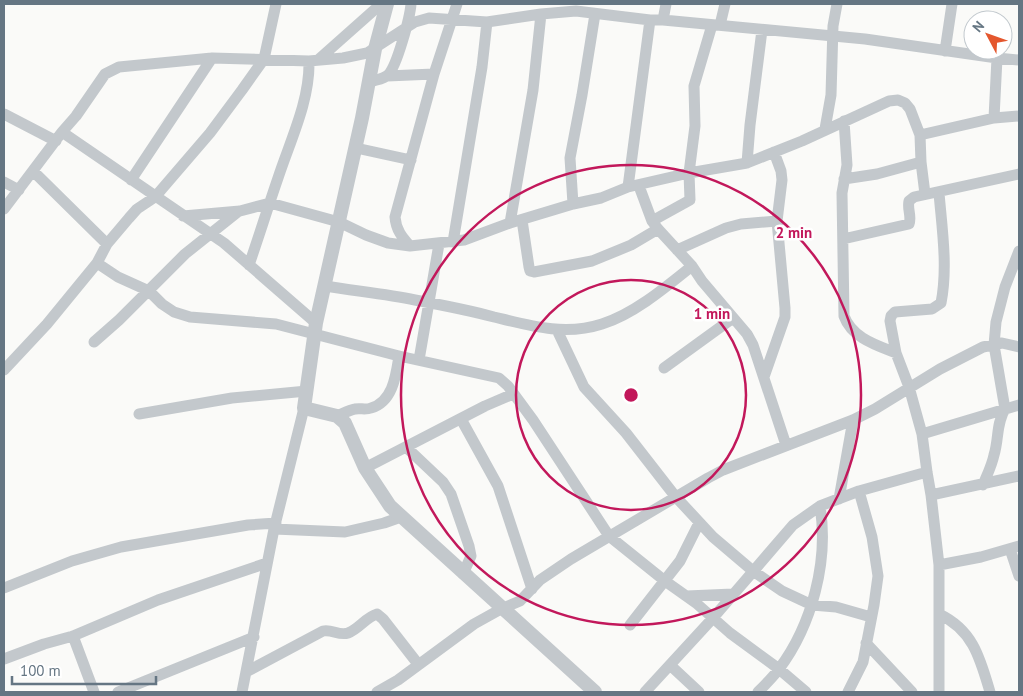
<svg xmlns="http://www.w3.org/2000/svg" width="1023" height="696" font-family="'PT Sans',sans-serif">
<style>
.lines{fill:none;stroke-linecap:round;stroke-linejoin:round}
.minor{stroke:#c3c8cc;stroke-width:11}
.tertiary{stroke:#c3c8cc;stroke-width:14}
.ring{fill:none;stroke:#c2185b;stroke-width:2.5}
.centre{fill:#c2185b;stroke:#fff;stroke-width:2.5}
.ring-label{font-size:15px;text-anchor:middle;font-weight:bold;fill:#c2185b;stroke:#fff;stroke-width:5;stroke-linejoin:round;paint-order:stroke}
</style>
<rect width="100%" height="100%" fill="#fafaf8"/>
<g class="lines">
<path class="minor" d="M663 20 666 4
M720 25 725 4
M945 51 952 4
M319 59 381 4
M387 76 434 74
M370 82C375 80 384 79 388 75 397 66 410 17 411 4
M4 114 56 141
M994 118 997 58
M844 121 847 165 842 193 844 316C852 338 876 345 896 353
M825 129 831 95 833 26 837 4
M62 132 224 243 316 323
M920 135 994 118 1019 116
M356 148 411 160
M747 163 750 125 762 30
M33 171 107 244
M844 179 877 174 921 162
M131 180 212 58
M4 182 19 190
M639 186 652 221 658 229 692 266 702 281 747 334 753 345 786 445
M628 187 650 20
M939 193C942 229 948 267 941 303L932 309 895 312 891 316 890 321 896 353 909 387 922 434 927 472 931 495 939 565V692
M573 204 570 158 582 95 595 14
M4 209 62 132 76 116 105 74 119 67 212 58 309 61 343 58 367 53 415 22 429 18 487 22 541 14 576 11 650 20H663L865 39 997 58 1019 60
M183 216 240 211 270 203 339 222 366 235 388 243 410 246 464 240 510 223 573 204 601 198 628 187 689 173 747 163 802 141 889 101 898 100 905 103 910 109 920 135 921 162 925 194
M522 220 529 267 530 271 534 272 592 261 631 245 658 229
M652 221 690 200 689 173 695 126 694 86 712 25
M510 223 533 90 541 14
M843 239 909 224C912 217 907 209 909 201L914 197 1019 174
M453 242 482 67 487 22
M410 246C402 237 396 230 395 217L434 74 457 4
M677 250 726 228 741 224 777 221
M97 263 118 277 149 291 162 304 174 312 190 317 276 324 399 356 499 378 508 386 533 420 609 536 665 581 696 603 730 633 779 669 806 692
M249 265C259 236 268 207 278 178 290 141 310 101 309 61
M325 286C355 291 386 294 415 300 442 305 468 310 494 317 531 326 565 336 602 324 634 314 666 287 692 266
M557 330 584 387 626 433 675 496 713 537 753 571 782 591 812 605 836 607 871 617
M94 342 119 320 185 254 239 211
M419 360 439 244
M664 368 733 318
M4 370 47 324 97 263 107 244 129 218 137 209 155 197 210 133 242 90 264 59 276 4
M764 377 785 317V308L777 221 782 180 781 171 774 152
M139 414 232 398 307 391
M337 416C342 414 349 410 355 409 360 408 366 410 371 408 393 402 396 375 399 356
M461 419 498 486 532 589
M922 434 1019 405
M406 447 443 482 451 494 469 546 471 556 463 574
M365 468 485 406 513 394
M983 485C987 475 992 465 994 455 999 439 996 424 1005 409L994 345 996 322 1005 287 1019 251
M931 495 1019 476
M839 499 853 420
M274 529 345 532 384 523 401 517
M1010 549 1019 576
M939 565 981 557 1019 546
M4 588 72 561 121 547 248 525 276 523
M687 596 733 594
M939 614C973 630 980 658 990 692
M630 625 680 561 699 523
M73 636 94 692
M866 643 912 692
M4 659 44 644 73 636 158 600 267 563
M670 665 699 692
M248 671 323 631C332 629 339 636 348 633 359 629 366 617 377 614L383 619 418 664
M118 692 254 637
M242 692 274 529 304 408
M377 692 398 680 474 624 501 609 520 601 540 580 571 559 708 478 723 470 853 420 875 409 940 369 983 347 1002 343 1019 347
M645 692 713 618 793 525 820 506 859 491 927 472
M758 692C765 685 773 677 779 669 812 625 829 561 820 506
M848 692 863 662 874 605 878 576 872 537 859 491"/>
<path class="tertiary" d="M387 4 375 49 362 118 316 323 304 408 337 416 345 423 365 468 390 506 595 692"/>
</g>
<g class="ring">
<circle cx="631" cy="395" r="115"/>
<circle cx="631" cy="395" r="230"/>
</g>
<circle cx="631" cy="395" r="8" class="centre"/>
<g class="ring-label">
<text x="794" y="238">2 min</text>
<text x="712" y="319">1 min</text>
</g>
<rect width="1023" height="696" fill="none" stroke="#657683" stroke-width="10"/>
<g transform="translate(988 35) rotate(311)"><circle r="24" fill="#ffffff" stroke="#c1c8cd"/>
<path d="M0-4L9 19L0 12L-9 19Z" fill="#e4572e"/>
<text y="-8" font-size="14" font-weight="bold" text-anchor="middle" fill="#657683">N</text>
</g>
<path d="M12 676v8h144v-8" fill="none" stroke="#657683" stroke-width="2.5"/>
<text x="20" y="676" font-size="15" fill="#657683" stroke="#ffffff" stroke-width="4" paint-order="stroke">100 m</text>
</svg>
